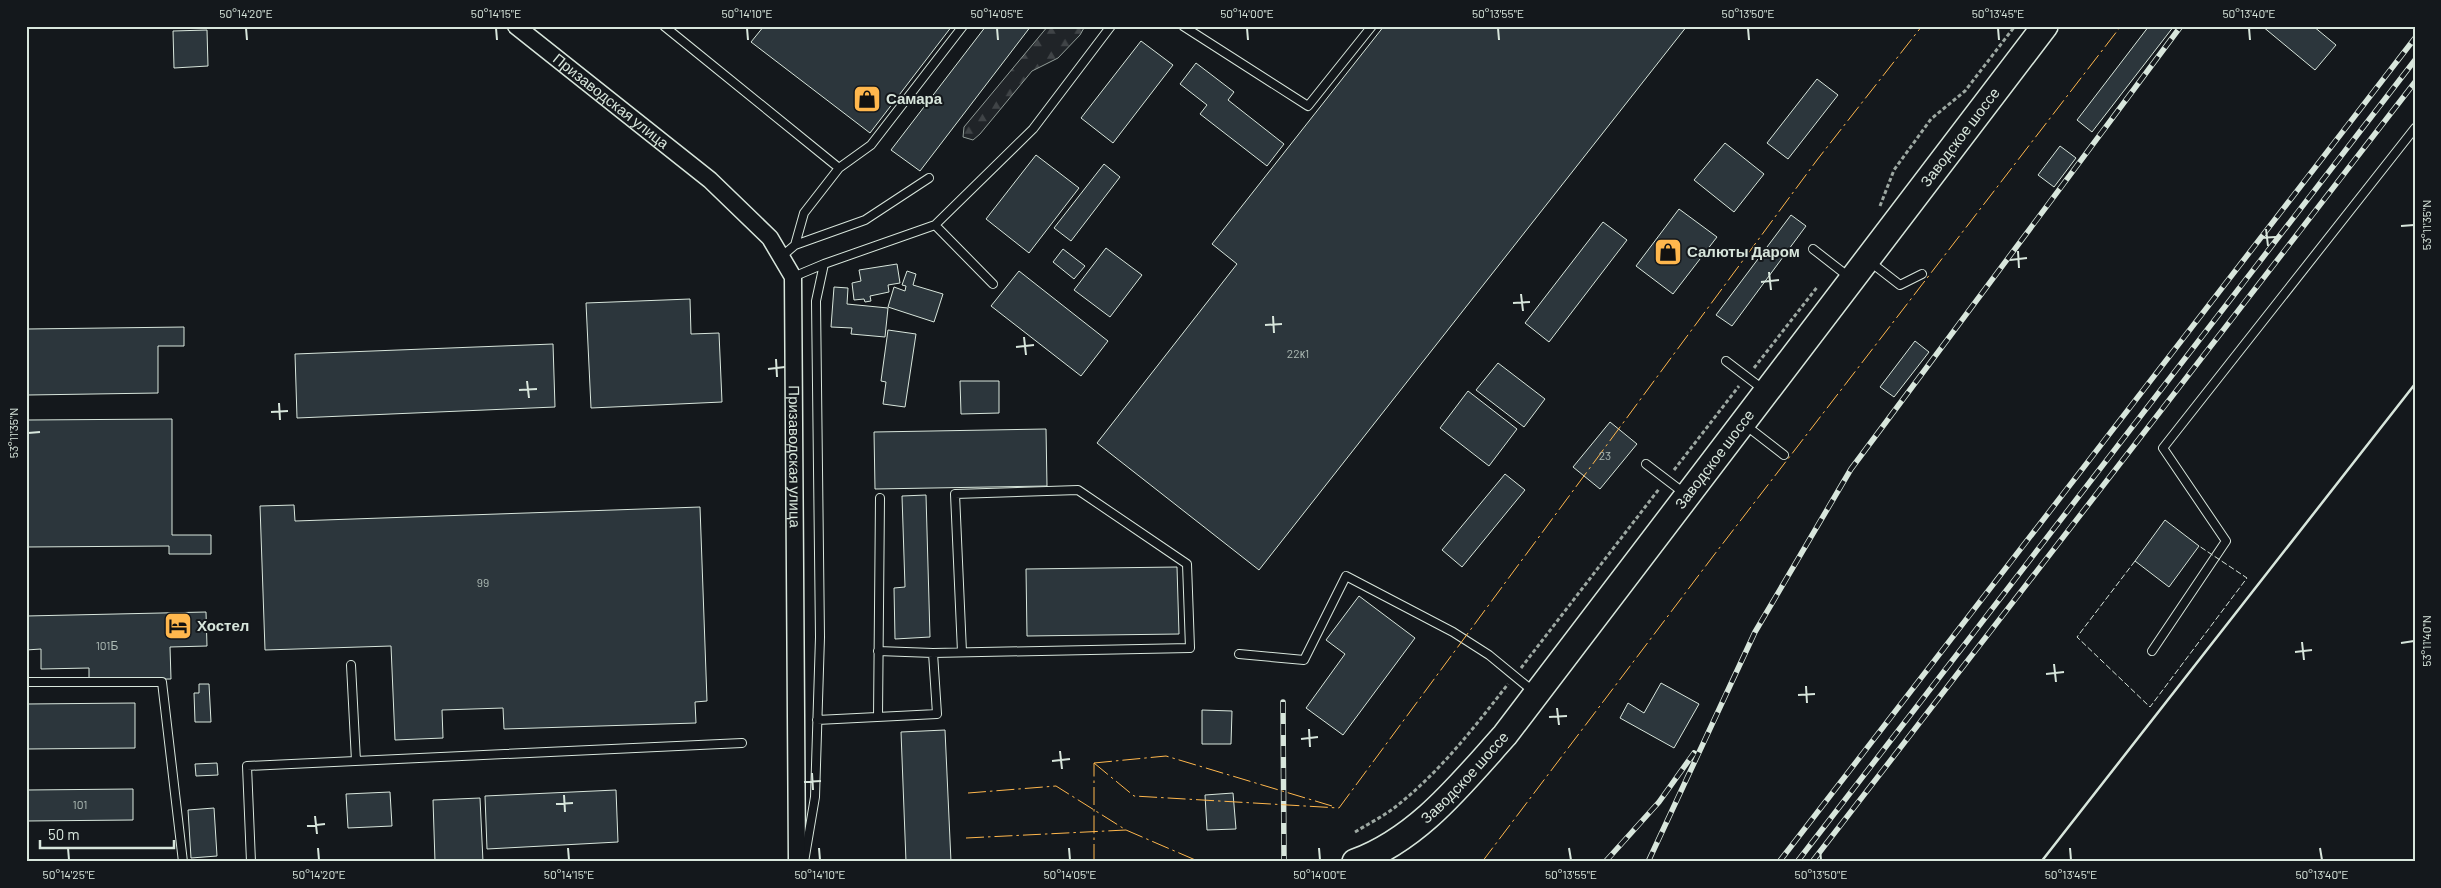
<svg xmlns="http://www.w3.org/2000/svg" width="2441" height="888" font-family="Barlow,sans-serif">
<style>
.forest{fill:url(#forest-firs);stroke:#939e99}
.building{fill:#2c363c;stroke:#d8e6dc}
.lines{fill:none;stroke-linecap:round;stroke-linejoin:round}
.lane-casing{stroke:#d8e6dc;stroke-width:10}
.street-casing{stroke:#d8e6dc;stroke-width:19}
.primary-casing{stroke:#d8e6dc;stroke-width:28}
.path{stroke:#9da8a2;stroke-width:3;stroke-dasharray:4 2.5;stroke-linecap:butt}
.lane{stroke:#14181c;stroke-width:8}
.street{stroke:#14181c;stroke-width:16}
.primary{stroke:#14181c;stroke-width:25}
.rail-casing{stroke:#d8e6dc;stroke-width:5.5}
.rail{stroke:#14181c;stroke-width:4;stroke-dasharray:11;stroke-linecap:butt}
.fence{stroke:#d8e6dc;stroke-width:1;stroke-dasharray:6 2.5;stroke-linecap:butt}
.wall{stroke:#d8e6dc;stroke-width:2.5}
.power{stroke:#ffb74d;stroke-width:1;stroke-dasharray:18 4 2.5 4;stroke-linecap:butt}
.ticks{fill:none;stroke:#d8e6dc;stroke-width:2}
.labels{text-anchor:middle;stroke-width:4;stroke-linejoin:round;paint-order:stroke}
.number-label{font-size:12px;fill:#adbab4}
.poi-label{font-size:15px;font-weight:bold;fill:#d8e6dc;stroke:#14181c;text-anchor:start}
.street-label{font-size:15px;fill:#d8e6dc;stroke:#14181c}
.neatline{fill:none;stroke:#d8e6dc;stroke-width:2}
.ticks-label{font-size:12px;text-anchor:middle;fill:#d8e6dc}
</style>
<defs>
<pattern id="forest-firs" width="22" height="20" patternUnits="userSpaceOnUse" patternTransform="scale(1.25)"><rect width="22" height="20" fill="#202428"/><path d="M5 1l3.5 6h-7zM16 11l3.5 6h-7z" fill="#404447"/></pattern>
</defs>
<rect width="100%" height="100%" fill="#14181c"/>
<path class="forest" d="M1048 26H1085L1080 35 1058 58 1032 71 980 134 973 140 963 137 964 127Z"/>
<path class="building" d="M764 26H952L870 133 751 42Z
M986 26H1031L920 171 891 150Z
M1384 26H1687L1259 570 1097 443 1237 264 1212 244Z
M2149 26H2174L2092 132 2077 120Z
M2262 26H2313L2336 45 2315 70Z
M207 30 208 66 174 68 173 31Z
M1141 41 1173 65 1113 143 1081 118Z
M1196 63 1234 92 1228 100 1284 144 1267 166 1200 114 1207 105 1180 84Z
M1817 79 1838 95 1788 159 1767 143Z
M1725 143 1764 174 1734 212 1694 180Z
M2060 146 2076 158 2054 187 2038 175Z
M1036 155 1079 188 1029 253 986 219Z
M1104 164 1120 177 1071 241 1054 228Z
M1679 209 1717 237 1673 294 1636 266Z
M1791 215 1806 226 1732 326 1716 315Z
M1603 222 1627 240 1549 342 1525 323Z
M1106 248 1142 275 1110 317 1074 290Z
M1063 249 1085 266 1074 279 1053 262Z
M897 264 900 283 888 285 889 292 870 296 871 301 865 302 864 299 854 300 852 283 861 281 859 270Z
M907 271 916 274 913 285 943 294 934 322 888 307 894 287 905 291 906 286 902 285Z
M1019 271 1108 341 1081 376 991 306Z
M834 287 848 288 847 304 888 308 885 337 851 334 852 328 831 327Z
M690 299 691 334 719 333 722 402 591 408 586 303Z
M184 327V346H158V393L28 395 27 329Z
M888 330 916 334 905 407 883 404 886 382 881 381Z
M1915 341 1929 352 1894 397 1880 387Z
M553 344 555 407 297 418 295 354Z
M1498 363 1545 399 1524 427 1476 390Z
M960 381H999V413L961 414Z
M1468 391 1517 429 1489 466 1440 428Z
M172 419V535H211V554H169V546L26 547V420Z
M1610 422 1637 444 1600 489 1573 467Z
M1046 429 1047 486 875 489 874 432Z
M1505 474 1525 490 1462 567 1442 550Z
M926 495 930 637 895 639 894 588 905 587 902 496Z
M294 505 295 521 700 507 707 701 695 702 696 723 504 729 503 708 442 710 443 738 395 740 391 646 265 650 260 506Z
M2165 520 2199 546 2169 587 2135 561Z
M1177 567 1179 634 1027 636 1026 569Z
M1359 596 1415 638 1343 735 1306 708 1345 654 1326 640Z
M206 612 207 646 170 647 171 679 89 680V668L41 669V649L26 650V616Z
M1661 683 1699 704 1674 748 1620 718 1628 703 1644 713Z
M199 684H209L211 722H195L194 693H199Z
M135 703V748L26 749V704Z
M1202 710 1232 711 1231 744H1202Z
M945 730 951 862H906L901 732Z
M217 763 218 775 196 776 195 764Z
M133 789V820L26 821V790Z
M616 790 618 842 487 849 485 796Z
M390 792 392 826 348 828 346 794Z
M1233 793 1236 829 1207 830 1205 795Z
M480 798 483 862H435L433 800Z
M214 808 217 856 191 858 188 810Z"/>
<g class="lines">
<g class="lane-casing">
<path id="lane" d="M664 26 839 168
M1183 26 1308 106 1372 26
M935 225 993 284
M795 245 804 213 839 168 871 145 963 26
M1813 249 1849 277
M781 257 795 245 865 220 929 178
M1869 261 1900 285 1922 274
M793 277 824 264 935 225 1033 129 1111 26
M1726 361 1764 390
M1744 424 1784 455
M1646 464 1684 493
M878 651 933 653
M2152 651 2226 541 2163 448 2415 128
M1239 654 1304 660 1346 576 1453 632 1489 655 1534 692
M351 665 356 761
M26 682H162L183 862
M878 717 880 498
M817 720 937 714 933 653 1190 648 1187 564 1078 490 955 494 962 652
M251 862 247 766 742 743
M804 862 815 797 820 637 816 301 824 264"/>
</g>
<g class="street-casing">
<g id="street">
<path id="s1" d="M516 26 710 180 770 238 793 277 797 862"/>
</g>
</g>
<g class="primary-casing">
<g id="primary">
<path id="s2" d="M1355 862C1418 839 1461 784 1505 735L2045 26"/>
</g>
</g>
<path class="path" d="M1880 206 1894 170 1931 119 1965 91 2015 26
M1754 368 1818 286
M1674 470 1739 386
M1521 668 1659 489
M1355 832C1368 824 1382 817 1394 808 1439 773 1473 729 1508 684"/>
<use href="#lane" class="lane"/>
<use href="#street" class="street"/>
<use href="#primary" class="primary"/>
<g class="rail-casing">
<path id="rail" d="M1283 702 1284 862
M1605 862 1659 802 1694 753
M1648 862 1755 632 1851 469 2181 26
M1779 862 2415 38
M1797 862 2415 60
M1812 862 2415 82"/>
</g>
<use href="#rail" class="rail"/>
<path class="fence" d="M2135 561 2077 637 2150 707 2247 578 2199 546"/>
<path class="wall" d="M2041 862 2415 384"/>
<path class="power" d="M1094 763 1134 796 1339 808
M1094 763 1166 756 1332 806
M968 793 1056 786 1126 830 1200 862
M1339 808 1817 160 1922 26
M966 838 1126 830
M1094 862V763
M1482 862 1714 555 2121 26"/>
</g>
<path class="ticks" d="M246 28 247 40M496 28 497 40M747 28 748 40M997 28 998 40M1247 28 1248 40M1498 28 1499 40M1748 28 1749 40M1998 28 1999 40M2249 28 2250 40M2401 226 2414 225M2266 229 2268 246M2258 238 2276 237M2018 251 2019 268M2010 260 2027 258M1769 272 1771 290M1761 282 1779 280M1521 294 1523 311M1513 303 1530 302M1273 316 1274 333M1265 325 1282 324M1024 337 1026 355M1016 347 1034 345M776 359 777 377M768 369 785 367M527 381 529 398M519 390 537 389M279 403 280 420M271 412 288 411M28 433 40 432M2302 642 2304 660M2401 643 2414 641M2295 652 2312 650M2054 664 2056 682M2046 674 2064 672M1806 686 1807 703M1798 695 1815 694M1557 708 1559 725M1549 717 1567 716M1309 729 1310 747M1301 739 1318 737M1060 751 1062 769M1052 761 1070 759M812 773 813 790M804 782 821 781M564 795 565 812M556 804 573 803M315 816 317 834M307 826 325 824M68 848 69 860M318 848 319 860M568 848 569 860M819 848 820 860M1069 848 1070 860M1319 848 1320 860M1569 848 1571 860M1820 848 1821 860M2070 848 2071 860M2320 848 2322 860"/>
<defs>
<g id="shop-square" transform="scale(1.4375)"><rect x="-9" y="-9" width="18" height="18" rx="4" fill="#ffb74d" stroke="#14181c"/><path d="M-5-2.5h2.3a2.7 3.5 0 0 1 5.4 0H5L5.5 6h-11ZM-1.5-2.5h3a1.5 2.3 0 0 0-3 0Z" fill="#111"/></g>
<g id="hotel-square" transform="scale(1.4375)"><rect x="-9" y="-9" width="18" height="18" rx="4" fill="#ffb74d" stroke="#14181c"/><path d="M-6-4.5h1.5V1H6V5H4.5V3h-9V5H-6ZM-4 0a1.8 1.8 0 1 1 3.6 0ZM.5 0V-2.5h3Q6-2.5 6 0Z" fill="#111"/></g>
</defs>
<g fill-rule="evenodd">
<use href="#shop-square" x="867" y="99"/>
<use href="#shop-square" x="1668" y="252"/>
<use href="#hotel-square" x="178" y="626"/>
</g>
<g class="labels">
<g class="number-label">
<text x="1298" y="358">22к1</text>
<text x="1605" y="460">23</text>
<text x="483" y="587">99</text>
<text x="107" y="650">101Б</text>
<text x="80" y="809">101</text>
</g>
<g class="poi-label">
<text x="886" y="104">Самара</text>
<text x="1687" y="257">Салюты Даром</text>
<text x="197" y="631">Хостел</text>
</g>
<g class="street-label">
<text dy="5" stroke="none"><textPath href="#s1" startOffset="121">Призаводская улица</textPath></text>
<text dy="5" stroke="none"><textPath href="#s2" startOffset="950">Заводское шоссе</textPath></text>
<text dy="5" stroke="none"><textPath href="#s1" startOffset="556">Призаводская улица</textPath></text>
<text dy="5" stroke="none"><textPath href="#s2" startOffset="545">Заводское шоссе</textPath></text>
<text dy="5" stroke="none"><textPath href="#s2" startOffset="140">Заводское шоссе</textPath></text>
</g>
</g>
<rect width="2441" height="888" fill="none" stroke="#14181c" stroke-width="55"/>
<path d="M40 840v8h134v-8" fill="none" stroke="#d8e6dc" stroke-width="2.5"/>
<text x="48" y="840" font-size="15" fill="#d8e6dc" stroke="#14181c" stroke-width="4" paint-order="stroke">50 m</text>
<rect x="28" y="28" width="2386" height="832" class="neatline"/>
<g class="ticks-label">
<text x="246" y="18">50°14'20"E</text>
<text x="496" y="18">50°14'15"E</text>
<text x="747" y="18">50°14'10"E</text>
<text x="997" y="18">50°14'05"E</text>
<text x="1247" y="18">50°14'00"E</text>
<text x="1498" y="18">50°13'55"E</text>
<text x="1748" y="18">50°13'50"E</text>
<text x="1998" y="18">50°13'45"E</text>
<text x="2249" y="18">50°13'40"E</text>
<text transform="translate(2427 225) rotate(-90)" y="4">53°11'35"N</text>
<text transform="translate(14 433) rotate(-90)" y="4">53°11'35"N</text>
<text transform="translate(2427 641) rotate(-90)" y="4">53°11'40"N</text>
<text x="69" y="879">50°14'25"E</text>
<text x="319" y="879">50°14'20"E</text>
<text x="569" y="879">50°14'15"E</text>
<text x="820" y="879">50°14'10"E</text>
<text x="1070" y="879">50°14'05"E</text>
<text x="1320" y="879">50°14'00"E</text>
<text x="1571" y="879">50°13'55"E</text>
<text x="1821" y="879">50°13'50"E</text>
<text x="2071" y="879">50°13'45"E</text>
<text x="2322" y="879">50°13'40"E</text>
</g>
</svg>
